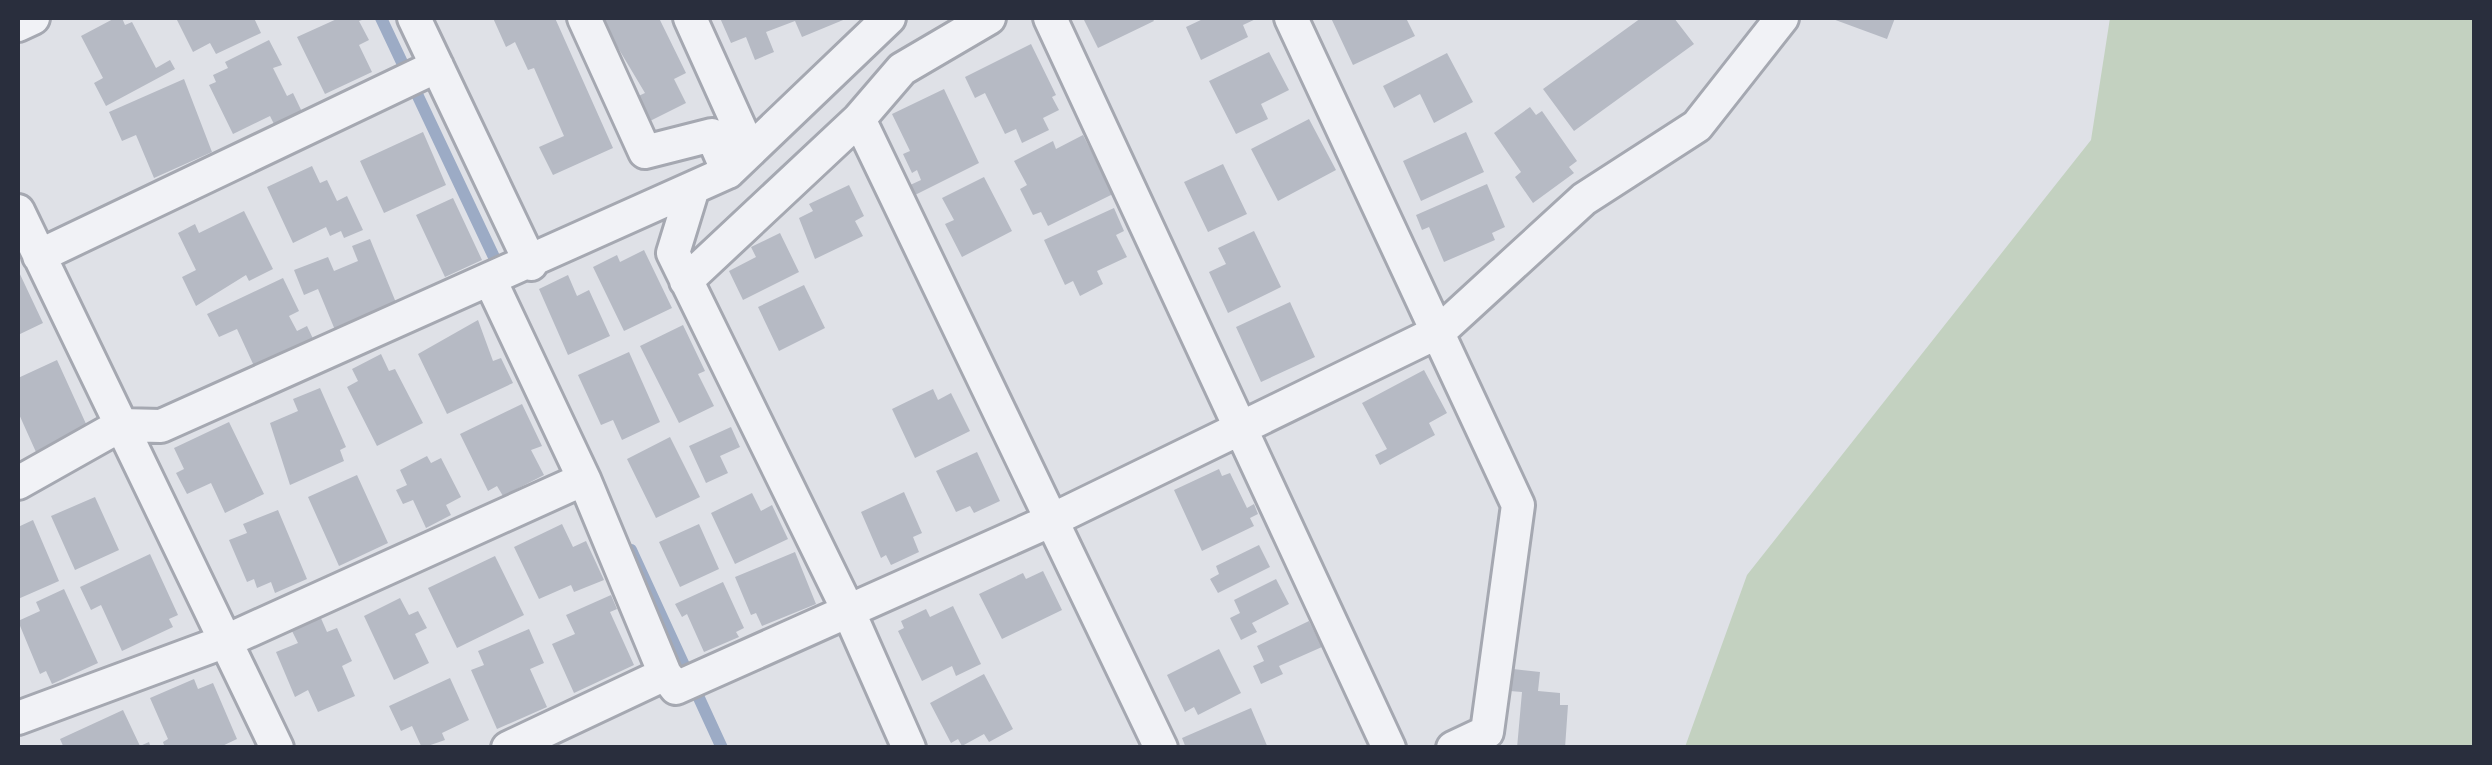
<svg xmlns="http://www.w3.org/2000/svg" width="2492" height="765" font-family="'Exo 2',sans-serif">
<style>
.green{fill:#c3d1c0}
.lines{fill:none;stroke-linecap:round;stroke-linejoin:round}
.stream{stroke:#9cabc5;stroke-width:12}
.building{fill:#b6bac4}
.minor-casing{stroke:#a5a8b1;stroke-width:38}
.minor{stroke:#f1f2f6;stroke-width:32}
</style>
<rect width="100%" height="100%" fill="#dfe1e7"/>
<path class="green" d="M2110 18H2474V747H1685L1747 575 2091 140Z"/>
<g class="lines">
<path class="stream" d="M381 18 502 274
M631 550 722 748"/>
</g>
<path class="building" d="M115 18H122L125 25 132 22 156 68 170 60 175 69 106 106 94 83 103 78 81 36Z
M176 18H254L261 33 216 54 210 43 193 52Z
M339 18H368L359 21 369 40 359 45 372 72 325 94 297 37Z
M493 18H555L613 148 553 175 539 147 564 136 534 68 528 70 515 42 506 47Z
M610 18H659L686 73 674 79 686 103 646 123 634 98 645 93 602 21Z
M720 18H848L802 37 795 21 766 32 774 52 755 60 746 37 731 43Z
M1083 18H1152L1154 21 1098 48Z
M1205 18H1258L1243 25 1248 37 1201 60 1186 27Z
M1331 18H1406L1415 36 1353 65Z
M1641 18H1674L1694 44 1574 131 1543 89Z
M1830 18H1895L1887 39Z
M269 40 282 65 273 68 287 96 293 93 303 114 276 128 270 116 233 134 209 85 216 82 213 75 228 68 225 62Z
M1031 44 1056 95 1052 97 1059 110 1043 118 1049 130 1022 143 1016 129 1005 134 985 93 975 98 965 77Z
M1269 52 1289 90 1261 104 1268 119 1236 134 1209 81Z
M1447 53 1473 102 1434 123 1420 94 1394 108 1383 86Z
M184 79 212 152 154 178 136 135 122 141 109 112Z
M944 89 979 163 913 196 908 186 921 180 917 170 912 173 903 154 910 151 892 114Z
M1530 107 1536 115 1542 111 1577 161 1569 167 1574 173 1533 203 1515 177 1521 172 1494 133Z
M1309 119 1336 170 1278 201 1251 149Z
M423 132 446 185 384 213 360 161Z
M1466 132 1484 172 1421 201 1403 161Z
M1083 135 1113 194 1048 226 1041 212 1033 215 1020 189 1027 185 1014 161 1053 141 1056 149Z
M1223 164 1247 214 1208 232 1184 182Z
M312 166 320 183 327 180 337 201 347 196 363 230 344 238 341 231 330 236 326 227 293 243 267 187Z
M984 177 1012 231 962 257 945 224 954 220 942 198Z
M1487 184 1505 227 1492 233 1495 240 1444 262 1429 227 1422 230 1416 215Z
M849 185 864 216 855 221 863 236 815 259 799 218 813 211 809 204Z
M453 198 482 260 445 277 416 215Z
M1114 208 1124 231 1116 235 1127 257 1097 271 1103 284 1080 296 1073 281 1065 285 1044 240Z
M244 211 273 269 249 281 246 275 196 306 182 277 196 270 178 233 195 224 199 233Z
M1254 231 1281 287 1228 313 1209 272 1226 264 1218 248Z
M780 233 799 272 743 300 729 271 756 257 751 247Z
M370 239 397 305 335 330 318 289 304 295 294 270 328 257 334 271 358 261 352 246Z
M644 250 672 308 624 331 593 267 617 255 620 262Z
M18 270 43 323 18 335Z
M568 275 577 296 589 290 610 336 568 355 539 289Z
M283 278 299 311 289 316 297 331 307 326 316 345 305 350 302 343 254 366 237 329 219 337 207 314Z
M804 285 825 328 779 351 758 307Z
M1290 302 1315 357 1261 382 1236 327Z
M478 320 493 361 501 358 513 383 447 414 418 354Z
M683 325 705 371 698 374 714 406 679 423 640 346Z
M629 352 660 422 622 440 613 420 601 425 578 375Z
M381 354 389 371 395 369 423 423 377 446 347 387 358 381 352 369Z
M57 360 92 437 40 461 18 412V378Z
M1424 370 1447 413 1429 423 1435 435 1380 465 1375 455 1387 449 1362 403Z
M320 388 346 447 340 450 344 461 290 485 270 423 298 411 293 399Z
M933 389 938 400 951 393 970 431 915 458 892 409Z
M522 404 542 446 531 450 544 475 503 496 497 486 488 491 460 434Z
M229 422 264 494 225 513 211 483 187 494 176 473 184 469 174 448Z
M731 427 740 447 720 456 728 473 706 483 689 446Z
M670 437 700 497 656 518 627 459Z
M977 452 1000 501 974 513 970 506 956 512 936 471Z
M427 456 431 463 441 458 461 497 446 505 451 515 426 528 413 500 403 504 396 490 407 485 400 470Z
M1219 469 1222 476 1230 473 1247 508 1254 504 1258 514 1250 518 1254 526 1202 551 1174 490Z
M357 475 388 543 339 566 308 497Z
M904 492 922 533 913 537 919 552 891 565 886 555 881 558 861 512Z
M752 493 761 511 772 505 788 539 735 564 711 513Z
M95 497 119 550 75 570 51 516Z
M278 510 307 579 275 593 271 582 257 588 254 579 247 582 229 540 247 533 243 524Z
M33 520 59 581 18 599V527Z
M562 524 573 547 586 541 604 580 574 592 571 585 539 599 514 547Z
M699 524 719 569 680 587 659 542Z
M1259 545 1270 567 1218 593 1210 579 1219 574 1216 566Z
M795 552 816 604 762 626 756 613 751 615 735 577Z
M150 554 178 615 169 619 173 627 122 651 101 605 91 610 80 587Z
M495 556 524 615 457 648 428 588Z
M1043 571 1062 610 1002 639 979 594 1023 573 1026 579Z
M1276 579 1289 604 1252 623 1257 632 1241 640 1230 618 1240 613 1234 600Z
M723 582 744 628 736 632 739 637 704 652 687 614 682 617 675 604Z
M64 589 98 663 52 684 46 671 40 674 18 621 40 611 36 602Z
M611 595 617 609 610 612 634 665 574 693 552 644 575 634 566 615Z
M400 598 409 615 418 611 427 628 415 634 429 663 394 680 364 616Z
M953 606 981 664 956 676 952 666 922 681 898 631 904 628 901 621 926 609 930 617Z
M320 616 327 632 337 628 352 661 342 666 355 696 318 712 308 690 295 697 276 652 298 643 291 629Z
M1309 621 1322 647 1279 666 1283 674 1261 684 1253 666 1264 661 1257 646Z
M529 629 544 663 530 669 547 707 497 729 471 670 484 665 478 651Z
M1219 649 1241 693 1198 715 1194 707 1185 712 1167 675Z
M1513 669 1540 672 1538 691 1560 693V705H1568L1565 748H1517L1522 692 1510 691Z
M984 674 1013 729 989 742 984 734 962 746 958 739 951 743 930 703Z
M450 678 469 720 442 733 445 740 422 748 412 726 401 731 389 706Z
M194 679 198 689 213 683 237 739 218 748H165L163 742 168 739 150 698Z
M1251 708 1268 748H1186L1182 738Z
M123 710 140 746 149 742 151 748H64L60 739Z"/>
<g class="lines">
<g class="minor-casing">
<path id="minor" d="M414 18 531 264
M584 18 645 152 712 135 728 172
M690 18 750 151
M1050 18 1389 748
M1291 18 1518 505 1487 732 1453 748
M18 25 33 18
M859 119 1161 748
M693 188 673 253 848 610 909 748
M18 211 277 748
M39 256 437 66
M686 281 859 119 902 69 989 18
M491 282 584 479
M18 483 121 425 161 426 728 172 889 18
M18 718 226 641 584 479 665 674 676 688 1052 520 1440 331 1584 199 1697 126 1782 18
M508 748 665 674"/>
</g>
<use href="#minor" class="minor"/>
</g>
<rect width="2492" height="765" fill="none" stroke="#292e3d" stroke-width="40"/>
</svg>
